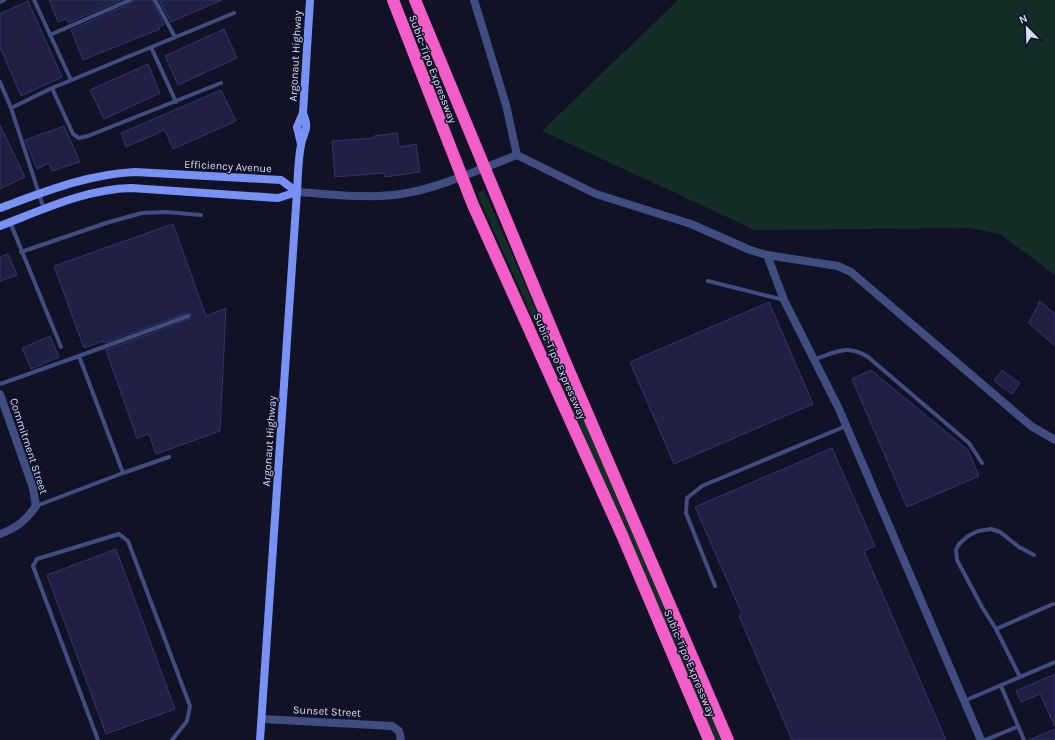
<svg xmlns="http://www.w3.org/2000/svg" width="1055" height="740" font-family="Karla,sans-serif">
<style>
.green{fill:#142e27}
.building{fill:#1f2044;stroke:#33356e}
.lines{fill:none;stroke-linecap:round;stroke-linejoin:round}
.lane{stroke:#404d80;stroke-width:4}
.street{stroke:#404d80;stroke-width:8}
.secondary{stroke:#7791f4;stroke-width:8}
.highway{stroke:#f25dc7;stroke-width:12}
.labels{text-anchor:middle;stroke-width:3;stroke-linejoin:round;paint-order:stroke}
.street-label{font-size:11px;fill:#d8dcfc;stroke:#111225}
</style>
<rect width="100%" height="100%" fill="#111225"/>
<path class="green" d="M678 0H1055V275L1000 234 970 228 755 230 542 131Z
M484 190 655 583 721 740H714L562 384 477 193Z"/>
<path class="building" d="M49 0H121L68 23 66 19 58 22Z
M133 0H152L164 25 159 27 160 29 83 60 71 30 131 3Z
M159 0H222L171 22Z
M28 1 62 77 21 96 0 47V14Z
M224 29 237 58 178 85 165 56Z
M148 64 160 93 104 119 90 90Z
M221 90 236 121 173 149 165 130 126 147 121 133Z
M0 125 25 177 0 189Z
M64 126 80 162 52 171 49 163 37 169 25 140Z
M397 133 399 147 416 144 420 172 385 177 384 173 335 177 332 141 374 138V136Z
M173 224 206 316 226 308 220 431 156 454 149 434 137 438 106 350 189 319 191 314 187 313 104 343 103 341 84 348 54 266Z
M8 254 17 275 0 281V257Z
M1040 301 1055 314V346L1029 323Z
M769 302 813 404 674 464 630 362Z
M50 336 59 357 31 369 22 348Z
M871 370 968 450 979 476 907 507 852 379Z
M1002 370 1020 383 1012 394 994 381Z
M832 448 875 546 864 551 946 740H792L739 616 742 614 695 507Z
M116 549 175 709 106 734 47 575Z
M1055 674V727L1040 694 1021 702 1016 691Z
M1055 729V740H1029Z"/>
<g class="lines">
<path class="lane" d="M34 0 71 80
M155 0 175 37
M0 2 4 0
M50 35 130 0
M151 47 176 102
M0 82 11 108 44 209
M52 88 73 134 79 138 88 136 221 83
M11 108 52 88 234 13
M10 222 61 347
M21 252 106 223 142 213 166 212 201 215
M708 281 784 300
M79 356 188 316
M815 359C837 352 847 344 868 357L969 443 982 463
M0 384 79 356 123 473 36 506
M123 473 169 457
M715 586 686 513 687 498 702 486 846 426
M996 629 1053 604
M1020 677 996 629 982 607 957 560 956 550 959 544 968 536 978 531 991 529 1000 532 1019 547 1034 555
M1001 686 1024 740
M964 701 1055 662
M98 740 33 566 37 559 119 534 128 541 190 706 187 721 172 740
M985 740 1017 727"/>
<path class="street" d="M474 0 506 105 517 155
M297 192C331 194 367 199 401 194 440 188 480 169 517 155L596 194 691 224 750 250 767 255 838 266 851 272 1031 426 1055 440
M767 255 784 300 839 409 981 740
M0 394 33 488 36 506C26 520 17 528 0 534
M262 719 392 726 399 731 401 740"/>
<path class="secondary" d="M301 144 297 127 303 113 310 0
M0 208C44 192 88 174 135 172L281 180 297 192
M0 226C42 210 86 189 131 188L278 198 297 192
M260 740 297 192C298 176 298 160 301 145 304 129 310 131 303 113"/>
<path class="highway" d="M393 0 473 205 622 535 709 740
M415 0 564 359 728 740"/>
</g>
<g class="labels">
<g class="street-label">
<text transform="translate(295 56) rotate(-87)" y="4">Argonaut Highway</text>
<text transform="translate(433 69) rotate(69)" y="4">Subic-Tipo Expressway</text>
<text transform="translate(228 166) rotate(3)" y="4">Efficiency Avenue</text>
<text transform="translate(560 366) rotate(66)" y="4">Subic-Tipo Expressway</text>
<text transform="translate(269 441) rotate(-86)" y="4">Argonaut Highway</text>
<text transform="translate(29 446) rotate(72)" y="4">Commitment Street</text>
<text transform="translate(690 663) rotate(67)" y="4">Subic-Tipo Expressway</text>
<text transform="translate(327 711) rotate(3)" y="4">Sunset Street</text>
</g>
</g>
<g transform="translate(1027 28) rotate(337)" stroke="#111225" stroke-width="3" paint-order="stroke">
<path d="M0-3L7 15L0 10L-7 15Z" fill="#d8dcfc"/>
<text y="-6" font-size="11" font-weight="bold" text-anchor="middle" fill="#d8dcfc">N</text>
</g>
</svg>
